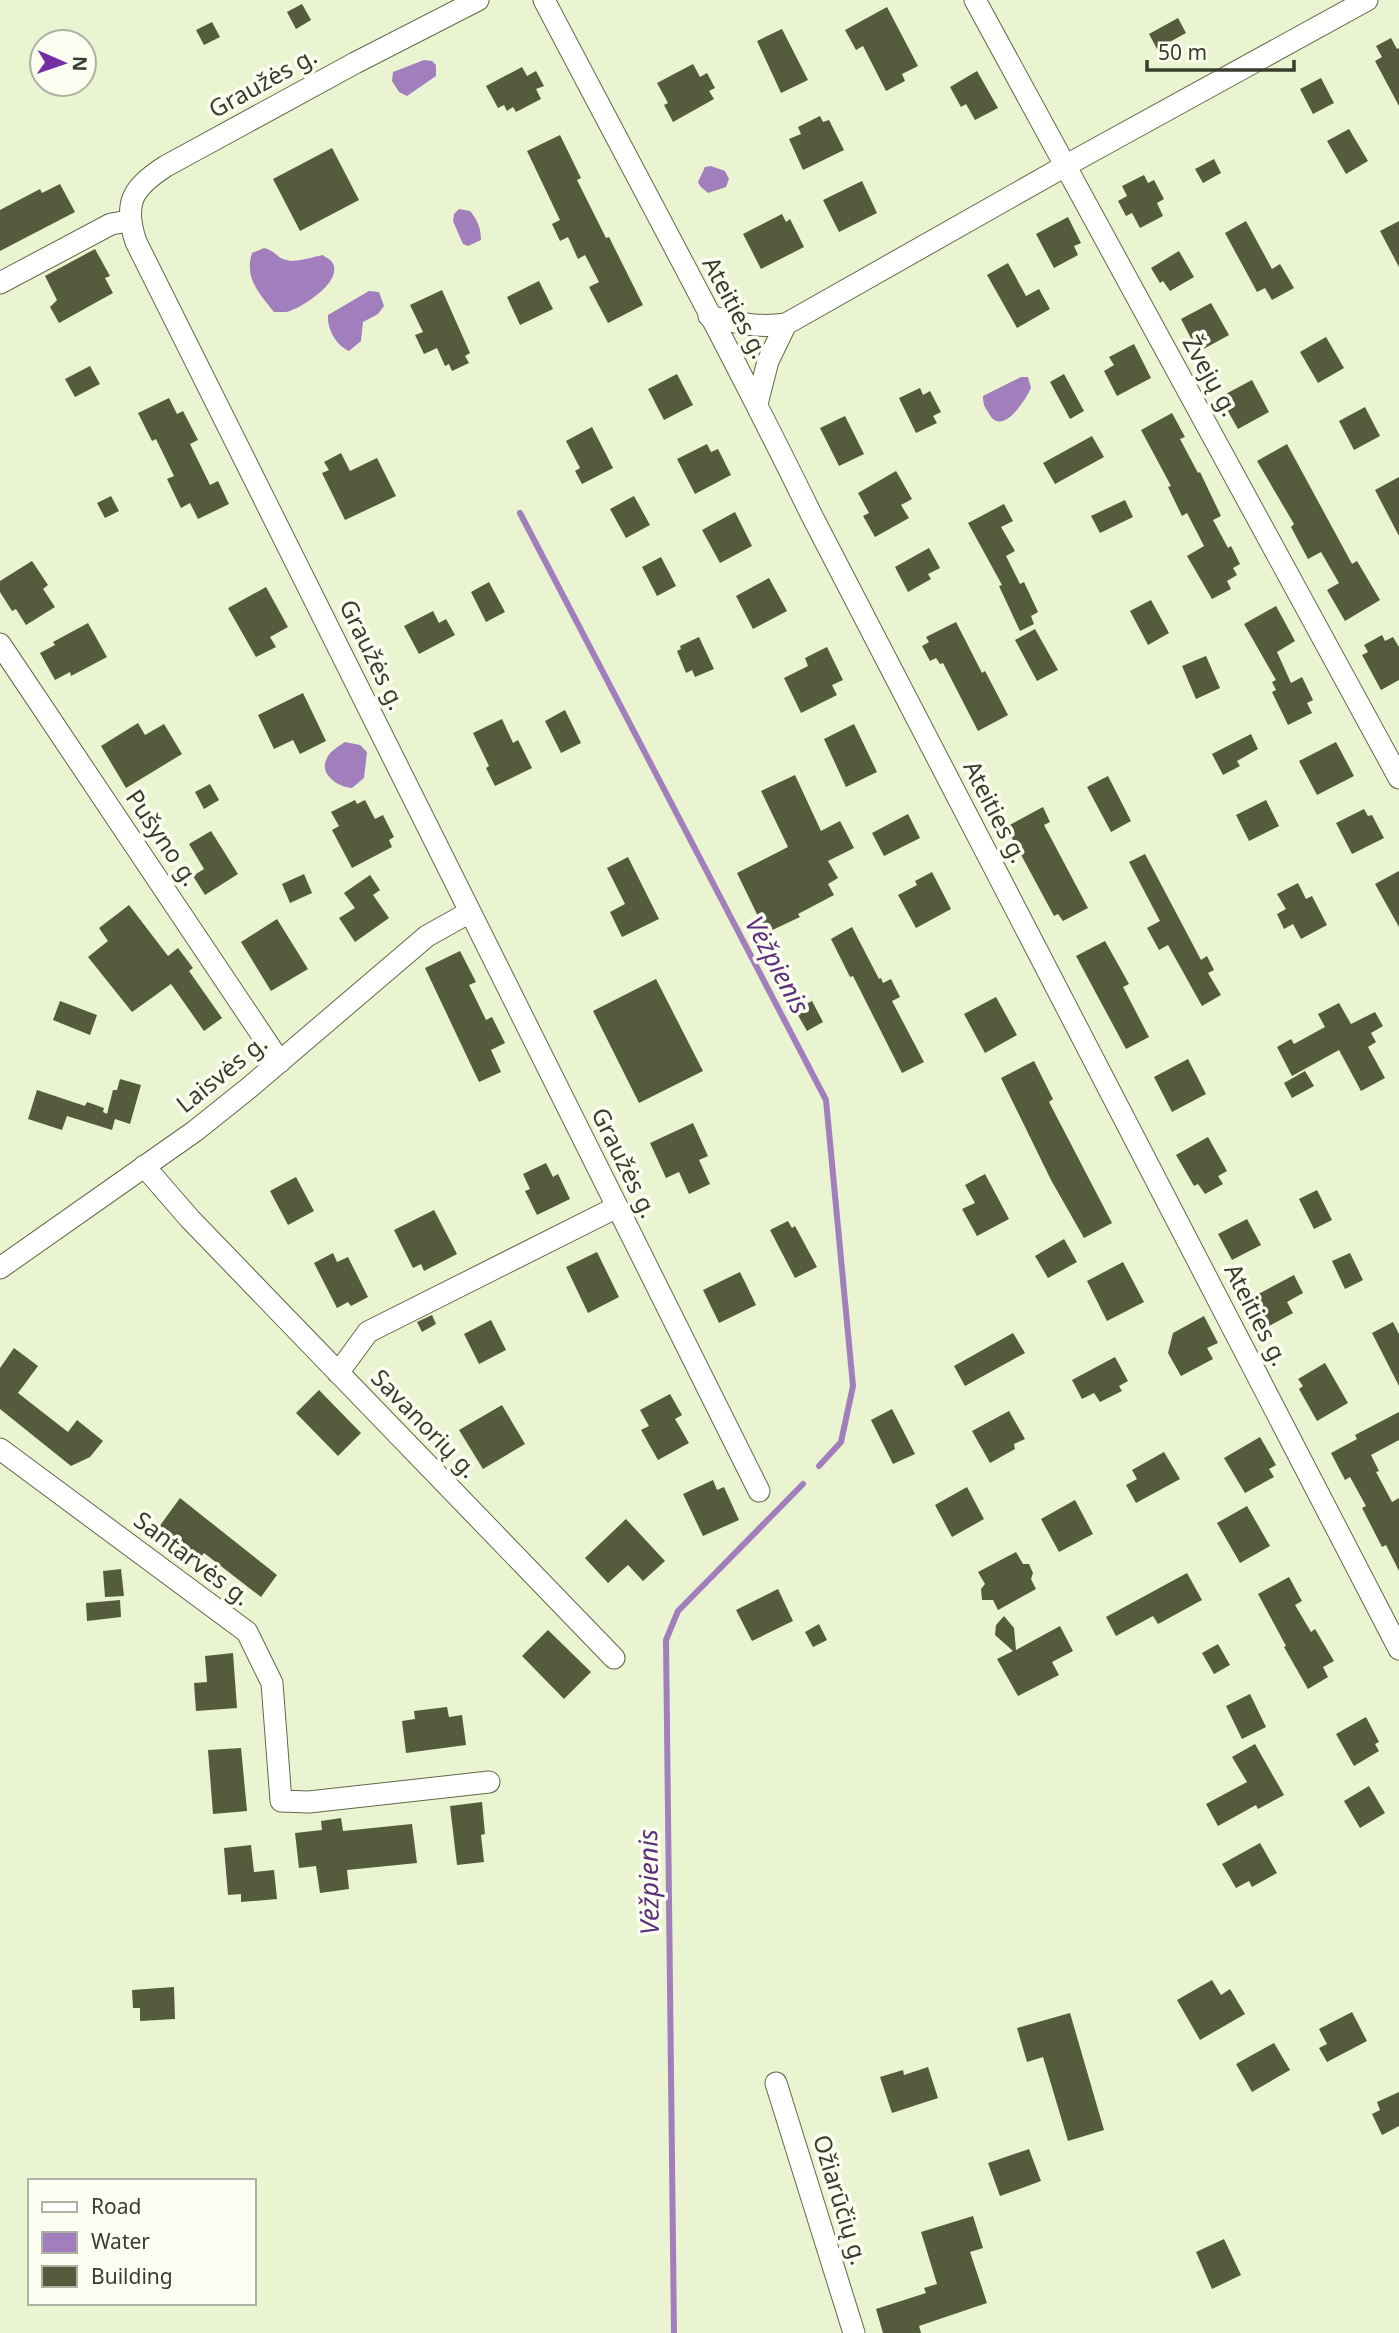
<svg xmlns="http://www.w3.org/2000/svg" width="1399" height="2333" font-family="'Noto Sans',sans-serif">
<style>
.water{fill:#a07fbc}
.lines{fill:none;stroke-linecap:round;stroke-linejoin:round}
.stream{stroke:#a07fbc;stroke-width:6}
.building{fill:#555b3d}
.minor-casing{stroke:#616849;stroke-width:23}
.minor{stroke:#fff;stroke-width:21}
.labels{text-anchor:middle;stroke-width:7;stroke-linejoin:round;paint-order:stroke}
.street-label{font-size:24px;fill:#393d2e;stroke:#fbfef0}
.water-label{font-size:26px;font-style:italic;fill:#5c317b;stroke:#fbfef0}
</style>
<rect width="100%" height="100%" fill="#ebf4d0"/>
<path class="water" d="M424 60 432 61 436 65V76L407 96 399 92 392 81 393 72Z
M711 166 725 171 729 179 726 187 708 193 700 186 698 182 705 167Z
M459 209 470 211C477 219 481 228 481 240L468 246 463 244 453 221 454 214Z
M264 248C275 251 276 256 283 259 295 264 311 257 323 255 326 258 330 259 332 262 345 281 300 309 286 312 282 312 278 312 274 312 259 293 244 278 252 253Z
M369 291 379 292 384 306 378 314 363 322 361 341 349 351C336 345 327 329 328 315Z
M1021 377H1028L1031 388C1025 401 1001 439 988 412 984 406 983 403 983 396Z
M345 742 360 745 367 752 364 778 352 788C338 787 318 774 327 758 330 751 339 746 345 742Z"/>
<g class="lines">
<path class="stream" d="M520 513 826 1100 853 1386 841 1442 819 1466
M674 2333 666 1640 678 1611 803 1484"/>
</g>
<path class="building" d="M302 4 311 20 296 29 287 12Z
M887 7 918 66 902 74 905 81 886 91 863 46 856 50 845 30Z
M1178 18 1186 33 1157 49 1149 34Z
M212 22 220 37 204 45 196 30Z
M782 29 808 80 781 93 757 41Z
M1391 38 1397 49 1399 48V106L1375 61 1382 57 1376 46Z
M693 64 700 77 707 73 715 88 709 91 714 99 673 122 664 105 668 103 657 83Z
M522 67 527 76 536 71 544 86 536 89 541 99 516 112 513 107 507 111 504 105 498 108 486 86Z
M977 71 998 108 975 120 966 104 961 107 950 87Z
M1321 78 1334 103 1313 114 1300 89Z
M820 116 823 122 829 120 844 150 803 170 789 139 801 134 798 127Z
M1349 129 1368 161 1346 174 1327 141Z
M560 135 581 178 577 180 606 238 609 237 643 305 608 323 589 287 599 282 585 255 578 259 568 237 560 241 552 224 560 220 527 151Z
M332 148 359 200 300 231 273 179Z
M1214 159 1221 173 1203 183 1195 169Z
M1144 175 1148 183 1154 180 1164 199 1157 203 1163 216 1140 228 1132 213 1126 216 1118 201 1127 196 1122 186Z
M862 181 877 213 839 232 823 200Z
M60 184 75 212 0 251V210L40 189 42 193Z
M782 214 786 222 790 219 804 247 761 269 743 234Z
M1068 217 1081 243 1074 246 1078 255 1054 268 1036 234Z
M1246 221 1272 269 1280 264 1294 288 1272 300 1265 288 1257 292 1225 233Z
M1399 221V267L1380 231Z
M95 249 110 276 105 278 113 293 59 323 50 307 57 300 45 276Z
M1179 251 1194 277 1170 291 1163 281 1160 283 1151 268Z
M1008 263 1026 296 1039 289 1050 309 1017 328 987 275Z
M539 281 553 309 520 325 507 297Z
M442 290 470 353 465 356 469 363 452 371 449 364 445 366 437 348 424 354 415 335 423 332 410 305Z
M1211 303 1229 335 1198 352 1181 319Z
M1326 337 1344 368 1318 383 1300 352Z
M1134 344 1151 378 1117 396 1104 371 1114 365 1109 357Z
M90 366 100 384 75 397 65 379Z
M677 374 693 405 664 420 648 389Z
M1064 374 1084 411 1070 419 1050 382Z
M1252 380 1269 412 1238 429 1220 397Z
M920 388 923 395 930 391 941 412 933 416 937 423 916 433 899 398Z
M169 398 177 414 183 411 198 440 190 444 210 485 218 481 229 504 198 519 190 503 181 508 167 479 174 476 156 439 152 441 138 413Z
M1365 407 1380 436 1354 450 1339 421Z
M1172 413 1185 437 1180 439 1198 473 1200 472 1221 516 1213 520 1228 548 1231 546 1240 564 1233 568 1237 575 1227 581 1231 589 1212 599 1187 556 1204 546 1187 513 1182 516 1168 487 1171 486 1141 430Z
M845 416 864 454 839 466 820 428Z
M592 427 613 468 582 484 575 471 580 468 566 441Z
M1092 436 1104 457 1055 484 1043 463Z
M707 444 711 452 718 449 731 475 695 494 677 459Z
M1287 444 1352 564 1357 561 1380 600 1345 621 1327 590 1339 583 1321 552 1308 559 1291 527 1294 524 1257 461Z
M341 453 350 471 377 458 396 496 345 520 322 473 329 470 324 462Z
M896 471 912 499 901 505 909 518 875 537 863 516 869 513 858 493Z
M1399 477V536L1375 490Z
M111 496 119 511 105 518 97 503Z
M634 496 650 525 626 538 610 509Z
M1125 500 1133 517 1100 533 1091 516Z
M1004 504 1013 521 1001 527 1015 551 1006 556 1020 584 1024 582 1038 612 1031 616 1034 624 1020 631 999 586 1002 585 968 523Z
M735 512 752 546 720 563 702 530Z
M929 548 940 568 928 574 931 579 908 592 895 567Z
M661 557 676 586 657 596 642 567Z
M32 561 48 585 43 589 55 607 26 625 16 609 12 611 0 592V581Z
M769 578 787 611 753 629 736 596Z
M489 582 505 612 486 622 471 592Z
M266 587 288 627 270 637 276 647 256 657 228 608Z
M1151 600 1169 633 1148 645 1130 611Z
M1276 606 1295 641 1277 652 1291 683 1302 677 1313 700 1307 703 1312 713 1288 725 1272 692 1276 690 1272 682 1276 680 1244 624Z
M433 611 439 623 446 619 455 635 419 654 404 626Z
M956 622 982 673 985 671 1008 715 978 731 943 663 940 664 936 658 930 661 922 646 929 642 926 637Z
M88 623 107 657 71 676 70 672 55 680 40 653 55 645 53 642Z
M1035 629 1058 670 1037 681 1015 640Z
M1382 635 1385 641 1393 637 1399 647V680L1381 690 1362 655 1368 652 1364 645Z
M699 637 714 669 695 677 692 670 686 673 677 651 681 649 680 646Z
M827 647 843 680 832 685 837 695 801 713 784 678 808 666 805 658Z
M1206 656 1220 688 1196 699 1182 666Z
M303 693 326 741 300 754 293 740 274 749 258 715Z
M565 710 581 743 561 753 545 721Z
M502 719 513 743 518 740 532 768 495 786 486 768 489 766 473 733Z
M138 723 145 735 164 724 182 754 126 788 101 746Z
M854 724 877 772 846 787 824 739Z
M1251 734 1258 749 1237 761 1240 766 1223 775 1212 754Z
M1336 742 1354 776 1317 795 1299 761Z
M795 775 821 831 840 821 854 848 828 861 838 878 828 884 834 895 798 914 800 917 766 933 737 873 788 847 761 791Z
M1108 776 1131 821 1111 832 1087 787Z
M210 784 219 800 204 809 195 792Z
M355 800 357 804 365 800 375 819 383 815 394 837 389 840 392 847 352 868 332 830 339 826 331 812Z
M1266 800 1279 826 1249 841 1236 815Z
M1043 807 1050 822 1044 825 1088 908 1063 921 1058 914 1054 916 1006 827Z
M1364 809 1368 816 1372 815 1384 838 1352 854 1336 823Z
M908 814 920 838 884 856 872 833Z
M211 831 238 874 205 895 193 876 204 869 189 844Z
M1145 854 1201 960 1207 956 1214 970 1208 973 1221 995 1202 1006 1168 945 1159 950 1147 928 1160 921 1129 862Z
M628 857 659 919 622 937 610 912 625 904 607 868Z
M1399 871V927L1375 884Z
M932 872 951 909 916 928 898 895 917 885 915 881Z
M304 874 312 893 290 903 282 884Z
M370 875 380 890 373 895 389 918 355 942 339 918 355 908 344 893Z
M1298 883 1306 899 1312 896 1327 925 1301 939 1293 924 1284 929 1277 914 1286 909 1277 894Z
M129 905 168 956 178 948 193 968 189 971 222 1018 204 1031 171 984 132 1012 88 957 108 941 99 928Z
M277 919 308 969 271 991 241 942Z
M852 927 879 979 881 978 883 983 891 979 900 997 892 1001 924 1062 902 1073 853 976 850 977 831 939Z
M1105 941 1129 984 1123 987 1149 1037 1126 1049 1076 956Z
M460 951 476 982 469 985 486 1020 492 1017 505 1043 491 1050 501 1072 479 1082 425 968Z
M656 979 703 1071 639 1103 593 1011Z
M996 997 1017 1035 985 1053 964 1014Z
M60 1001 97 1015 90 1035 53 1020Z
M812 1001 823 1022 807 1031 795 1010Z
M1339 1003 1351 1024 1375 1012 1383 1026 1371 1033 1376 1042 1368 1047 1385 1078 1361 1091 1339 1050 1292 1076 1277 1047 1291 1039 1294 1044 1325 1027 1318 1014Z
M1188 1059 1206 1094 1172 1112 1154 1077Z
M1034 1061 1053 1099 1049 1102 1112 1223 1084 1238 1051 1180 1001 1078Z
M1305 1071 1314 1086 1292 1098 1284 1083Z
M120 1079 141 1085 130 1124 115 1119 112 1130 67 1116 62 1130 28 1119 37 1090 85 1106 87 1102 104 1108 103 1112 107 1114 113 1090H117Z
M693 1123 708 1156 699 1160 710 1184 689 1194 679 1172 666 1178 650 1143Z
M1208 1137 1227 1171 1218 1176 1223 1184 1205 1194 1198 1184 1194 1186 1176 1155Z
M546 1163 553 1177 558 1174 570 1199 537 1215 525 1191 530 1189 523 1174Z
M985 1174 1009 1219 977 1236 962 1209 975 1203 965 1185Z
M296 1177 314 1211 288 1225 270 1191Z
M1317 1190 1332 1220 1314 1229 1299 1199Z
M434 1210 457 1254 424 1271 421 1264 413 1268 394 1230Z
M1247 1219 1261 1245 1232 1260 1218 1234Z
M788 1221 792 1228 795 1226 817 1267 795 1278 770 1230Z
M1064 1239 1077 1262 1048 1278 1035 1256Z
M597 1252 619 1297 588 1313 566 1267Z
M333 1253 337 1262 348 1257 368 1297 351 1306 348 1302 337 1308 314 1263Z
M1350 1253 1363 1280 1345 1289 1332 1261Z
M1123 1262 1144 1302 1107 1321 1087 1281Z
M740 1272 756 1305 719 1323 703 1290Z
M1294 1275 1303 1293 1287 1302 1293 1313 1267 1327 1251 1298Z
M432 1315 436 1324 422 1332 417 1322Z
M1204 1316 1218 1343 1207 1348 1213 1359 1181 1376 1168 1353 1173 1333Z
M491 1320 506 1350 479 1364 464 1334Z
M1393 1322 1399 1334V1386L1372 1333Z
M1013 1333 1025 1353 965 1386 954 1366Z
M14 1348 38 1366 18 1393 68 1432 77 1420 103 1441 90 1457 71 1466 0 1409V1368Z
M1115 1357 1128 1381 1119 1386 1122 1391 1100 1402 1094 1393 1082 1399 1072 1380Z
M1325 1363 1348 1403 1317 1421 1299 1389 1303 1386 1298 1379Z
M319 1390 361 1433 338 1456 296 1413Z
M670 1394 682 1415 675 1419 689 1443 658 1460 641 1430 649 1426 640 1410Z
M502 1405 525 1444 483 1469 459 1430Z
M892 1409 915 1454 893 1464 871 1420Z
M1009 1411 1025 1439 1014 1444 1015 1449 990 1463 972 1431Z
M1399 1412V1440L1371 1455 1379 1471 1376 1472 1392 1502 1399 1498V1571L1386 1545 1382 1547 1362 1508 1366 1506 1350 1477 1345 1480 1331 1453 1357 1439 1355 1435Z
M1260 1437 1276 1465 1269 1469 1274 1477 1245 1493 1224 1458Z
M1164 1452 1180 1479 1136 1503 1126 1485 1137 1479 1132 1470Z
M713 1480 717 1490 724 1487 739 1520 703 1536 683 1494Z
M967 1487 984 1519 952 1537 935 1505Z
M180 1498 277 1575 261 1597 204 1553 196 1563 164 1540 169 1534 159 1527Z
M1075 1500 1093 1534 1059 1552 1041 1519Z
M1247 1506 1270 1546 1240 1563 1217 1523Z
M626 1519 665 1561 643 1581 628 1565 608 1583 585 1558Z
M1016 1552 1023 1564H1029L1033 1573 1031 1579 1036 1589 998 1610 993 1600H982L981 1589 985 1584 978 1572Z
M121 1569 124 1596 105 1597 103 1571Z
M1187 1573 1202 1600 1158 1624 1153 1616 1116 1636 1106 1617Z
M1289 1577 1302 1601 1295 1605 1311 1632 1315 1629 1334 1661 1323 1667 1328 1677 1308 1689 1284 1647 1286 1646 1258 1594Z
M778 1589 793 1621 752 1641 736 1610Z
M120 1600 121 1617 87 1621 86 1603Z
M1004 1616 1014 1628 1016 1650 1060 1626 1073 1651 1052 1662 1059 1675 1018 1696 997 1659 1013 1651 995 1635 996 1625Z
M819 1624 827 1640 813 1647 805 1632Z
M548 1630 591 1672 564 1699 522 1656Z
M1218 1644 1230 1665 1214 1674 1202 1653Z
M233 1653 237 1708 196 1711 194 1683 207 1682 205 1656Z
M1250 1694 1266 1727 1242 1739 1226 1706Z
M447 1707 449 1717 462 1715 466 1745 406 1753 402 1721 415 1719 414 1711Z
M1366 1717 1379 1742 1375 1744 1379 1751 1354 1766 1336 1734Z
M1255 1744 1284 1795 1258 1809 1256 1805 1218 1826 1206 1804 1247 1782 1232 1757Z
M241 1748 247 1811 213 1814 208 1750Z
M1369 1786 1385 1813 1360 1828 1344 1801Z
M482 1802 485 1834 481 1835 484 1862 457 1865 450 1806Z
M341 1818 343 1831 412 1824 417 1863 347 1870 349 1889 320 1893 316 1866 299 1868 295 1833 322 1830 321 1821Z
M1260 1843 1277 1873 1252 1887 1249 1881 1236 1888 1222 1864Z
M251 1845 254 1872 274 1870 277 1899 241 1902V1894L228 1895 224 1848Z
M1212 1980 1221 1995 1230 1989 1245 2014 1200 2040 1177 2000Z
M174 1987 175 2019 140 2021V2008H133L132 1990Z
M1352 2012 1367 2041 1327 2062 1319 2048 1327 2044 1319 2029Z
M1070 2013 1104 2130 1068 2141 1043 2057 1027 2062 1017 2028Z
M1274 2043 1290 2070 1252 2092 1236 2064Z
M928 2067 938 2098 892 2113 880 2077 903 2070 904 2075Z
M1399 2092V2126L1382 2135 1372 2114 1380 2110 1377 2102Z
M1029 2149 1041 2181 1000 2196 988 2163Z
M973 2216 983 2248 970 2252 987 2303 919 2326 921 2333H883L876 2309 926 2293 924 2288 937 2284 921 2232Z
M1224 2239 1241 2275 1212 2289 1196 2252Z"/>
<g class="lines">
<g class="minor-casing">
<path id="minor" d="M478 0 355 63 166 166C132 188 123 203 136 242L759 1491
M544 0C634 172 727 342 812 516L1399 1649
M975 0 1399 778
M0 283 111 224 129 221
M709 316C738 323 756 328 786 324L1065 166 1367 0
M757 404 768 361 786 324
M0 644 280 1062
M144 1166 190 1219 614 1658
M0 1268 195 1131 250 1087 427 936 470 912
M338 1373 368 1332 617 1207
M0 1449 247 1632 272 1683 281 1801 309 1802 489 1782
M776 2083 854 2333"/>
</g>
<use href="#minor" class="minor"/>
</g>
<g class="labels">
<g class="street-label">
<text transform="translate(263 83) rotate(-29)" y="8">Graužės g.</text>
<text transform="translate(735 308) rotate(62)" y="8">Ateities g.</text>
<text transform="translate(1210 376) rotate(61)" y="8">Žvejų g.</text>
<text transform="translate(372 655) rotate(64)" y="8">Graužės g.</text>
<text transform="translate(995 812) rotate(63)" y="8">Ateities g.</text>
<text transform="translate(162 838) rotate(56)" y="8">Pušyno g.</text>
<text transform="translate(222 1074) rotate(-39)" y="8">Laisvės g.</text>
<text transform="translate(624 1163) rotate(64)" y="8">Graužės g.</text>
<text transform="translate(1256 1315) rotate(63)" y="8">Ateities g.</text>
<text transform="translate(424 1424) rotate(46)" y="8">Savanorių g.</text>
<text transform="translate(192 1559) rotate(37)" y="8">Santarvės g.</text>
<text transform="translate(840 2200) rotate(73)" y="8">Ožiarūčių g.</text>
</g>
<g class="water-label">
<text transform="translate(777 965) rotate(62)" y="9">Vėžpienis</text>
<text transform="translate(649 1882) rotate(-91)" y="9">Vėžpienis</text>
</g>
</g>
<rect x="28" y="2179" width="228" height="126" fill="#fbfef0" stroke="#adb1a2" stroke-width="2"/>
<rect x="42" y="2202" width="35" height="10" fill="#ffffff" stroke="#adb1a2" stroke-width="2"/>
<text x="91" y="2214" font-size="21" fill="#393d2e">Road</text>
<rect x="42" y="2232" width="35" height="21" fill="#a07fbc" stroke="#adb1a2" stroke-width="2"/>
<text x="91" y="2249" font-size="21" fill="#393d2e">Water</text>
<rect x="42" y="2266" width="35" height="21" fill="#555b3d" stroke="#adb1a2" stroke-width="2"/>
<text x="91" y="2284" font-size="21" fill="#393d2e">Building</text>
<g transform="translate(63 63) rotate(92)"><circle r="33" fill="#fbfef0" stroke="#adb1a2" stroke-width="2"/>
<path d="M0-5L12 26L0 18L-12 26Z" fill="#742ea2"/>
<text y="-10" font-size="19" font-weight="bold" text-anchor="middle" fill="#393d2e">N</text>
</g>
<path d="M1147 60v10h147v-10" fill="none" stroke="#393d2e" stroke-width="3.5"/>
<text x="1158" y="60" font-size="21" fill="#393d2e" stroke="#fbfef0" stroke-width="5" paint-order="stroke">50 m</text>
</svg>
